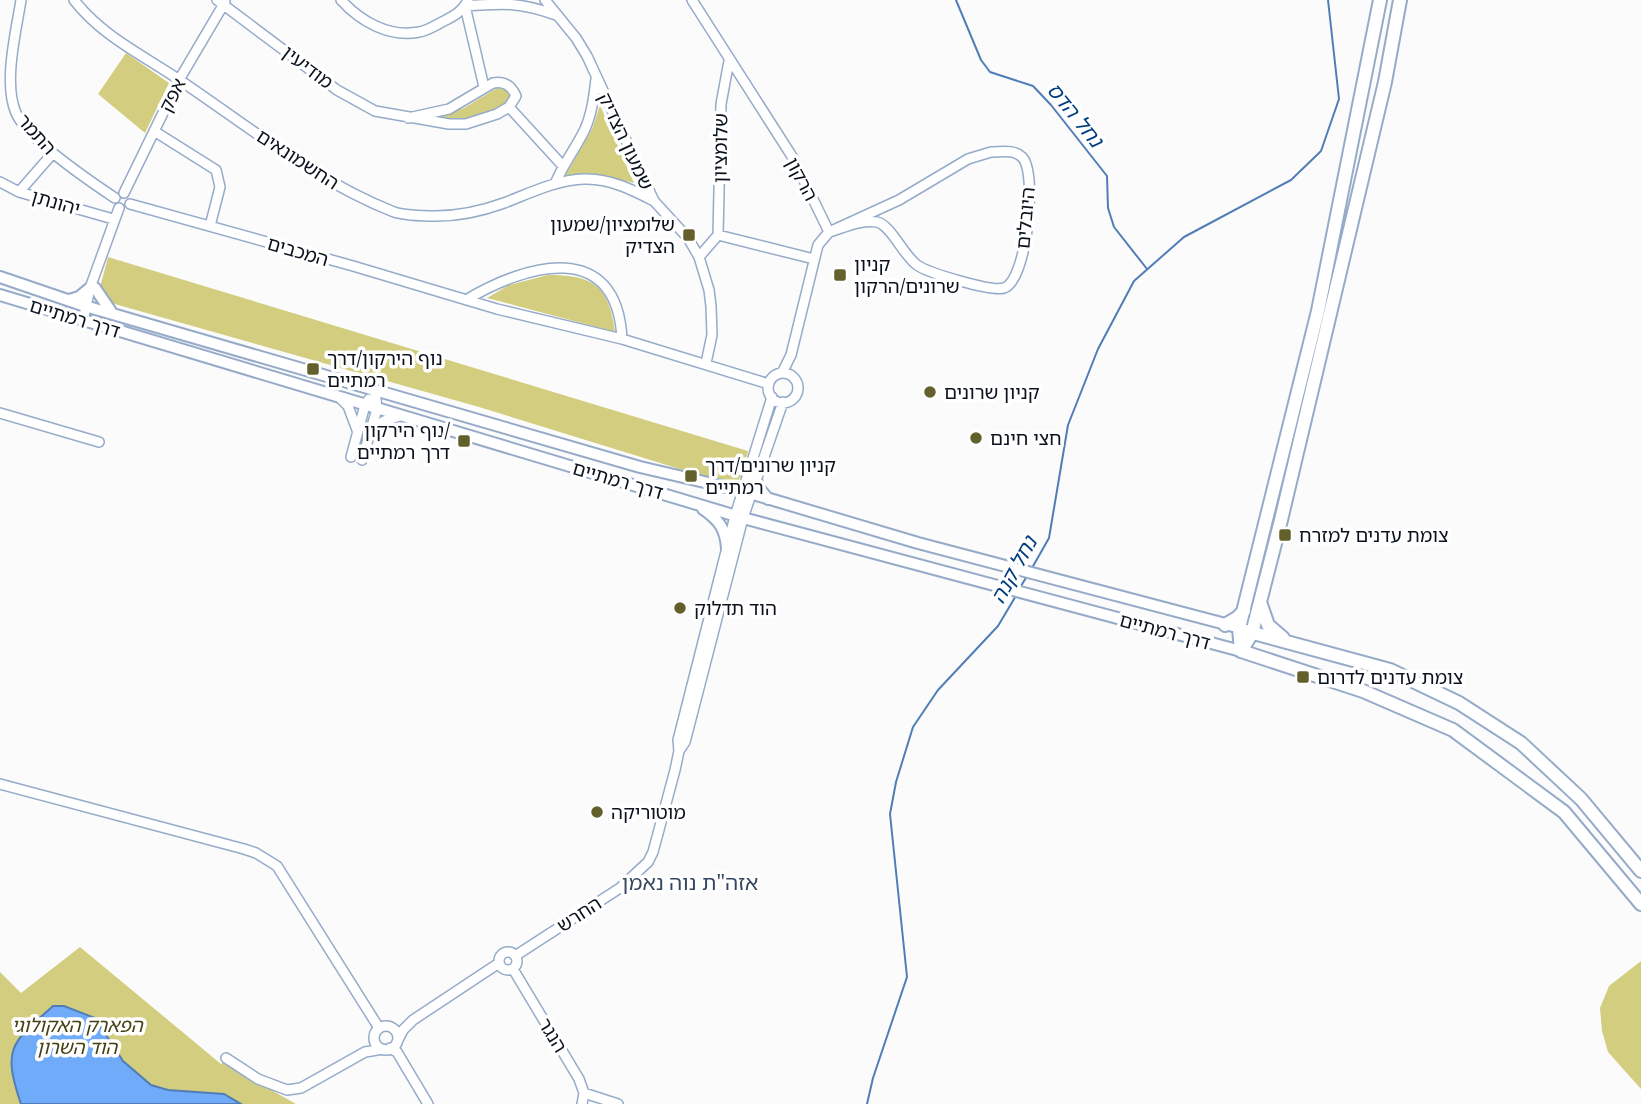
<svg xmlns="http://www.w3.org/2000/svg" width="1641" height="1104" font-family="'Noto Serif','Noto Sans Hebrew',serif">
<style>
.green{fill:#d3ce7f}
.water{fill:#70abf9;stroke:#517db7;stroke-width:2}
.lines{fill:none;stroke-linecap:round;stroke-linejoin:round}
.stream{stroke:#517db7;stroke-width:2}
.minor-casing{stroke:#96abc9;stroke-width:12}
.major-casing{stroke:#96abc9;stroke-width:14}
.highway-casing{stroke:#96abc9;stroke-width:16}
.minor{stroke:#fff;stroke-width:9}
.major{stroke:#fff;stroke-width:10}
.highway{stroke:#fff;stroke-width:12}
.poi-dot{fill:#63602c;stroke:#fff;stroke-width:2.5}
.labels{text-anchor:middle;stroke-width:7;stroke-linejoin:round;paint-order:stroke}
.street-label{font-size:19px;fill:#0a121d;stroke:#fff}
.poi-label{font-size:19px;fill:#0a121d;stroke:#fff;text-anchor:start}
.park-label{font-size:19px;font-style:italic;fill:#444114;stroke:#fff}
.water-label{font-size:21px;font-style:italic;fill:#003c80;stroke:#fff}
.neighbourhood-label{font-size:21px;fill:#354761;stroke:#fff}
</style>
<rect width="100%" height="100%" fill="#fbfbfb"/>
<path class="green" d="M126 53 169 83 145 133 98 94Z
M497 88 506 89 510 93C506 120 455 120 435 118L464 108Z
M600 105 634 183 595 174 565 176 592 129Z
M108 257 748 451 742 475 737 482 728 484 479 407 97 299Z
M548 275C593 275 609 285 615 332L487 298 509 285Z
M80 947 221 1064 225 1061 236 1070 296 1104H0V972L21 993Z
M1641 961V1089L1608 1052 1602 1031 1600 1008 1609 986Z"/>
<path class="water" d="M53 1006H64L95 1018 123 1061 151 1085 168 1090 224 1094 241 1104H21C2 1048 11 1043 53 1006Z"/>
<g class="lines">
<path class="stream" d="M956 0 981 60 990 72 1033 86 1051 105 1107 176 1108 208 1114 227 1147 269
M1032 568 1049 538 1068 425 1098 349 1134 281 1184 237 1291 180 1321 151 1339 99 1328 0
M1021 586 1027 576
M867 1104 873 1078 907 977 890 814 896 782 913 727 938 690 998 626 1017 594"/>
<g class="minor-casing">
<path id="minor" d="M21 0C16 32 3 83 16 113 27 139 91 182 115 198
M74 0C102 36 141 54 178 79 248 126 315 181 394 212 407 216 423 216 436 216 459 216 482 211 504 203 530 193 556 180 584 179 609 178 633 190 654 201
M217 0 337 90 375 111 449 124H466L497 114 509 107 516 96C511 85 504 81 493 83L449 109 408 118
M341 0C360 21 389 38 419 32 427 31 436 25 444 21 454 16 463 11 468 0
M545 0 576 38 587 56 654 201 688 238 699 257 709 290 711 306 712 335 706 363
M692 0 793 158 829 232 818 245 791 355 782 373
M465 6C503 3 520 2 556 15
M465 6 484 87
M509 107 562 165
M154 131 216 170 220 187 210 226
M991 152C1002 152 1014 149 1022 157 1038 172 1027 281 1004 288 992 292 928 273 917 265 903 255 891 225 877 222 862 219 843 228 829 232L899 200 968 159Z
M0 182 19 192 113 219
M555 184C563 164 576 148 585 129 592 113 594 96 596 79
M19 192 53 153
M124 193 179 80 225 2
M130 204 353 266 497 309 622 339 769 384
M718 235 721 104 729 61
M699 257 718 235 814 259
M466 300C526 264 617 238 622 339
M83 321 90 288 119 208
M768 388a15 15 0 1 1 30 0a15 15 0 1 1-30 0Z
M339 397 348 406 357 430
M0 413 99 442
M371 430 384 421 400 416
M351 457 365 405 369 399
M362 460 377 409 375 390
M679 751 685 742 743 518 783 402
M0 784 244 849 256 853 277 866 379 1028
M499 961a9 9 0 1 1 18 0a9 9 0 1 1-18 0Z
M515 956 620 888 648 862 653 852 675 770 679 751 678 740 735 516 772 397
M513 969 579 1079 584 1093 582 1104
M374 1038a12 12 0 1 1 24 0a12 12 0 1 1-24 0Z
M397 1042 403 1030 413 1020 499 963
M390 1048 397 1052 428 1104
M226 1058 258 1079 287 1090 301 1088 365 1052 383 1049
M584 1093 618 1104"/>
</g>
<g class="major-casing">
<path id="major" d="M0 277 85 306 640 467 743 491 918 543 1233 626
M95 288 112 313
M0 295 743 518 1241 651
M69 300 79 297 90 288
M756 479 758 487 768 499
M703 509C719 520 726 529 727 549"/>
</g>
<g class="highway-casing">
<path id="highway" d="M1261 605 1268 625 1283 638
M1225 625 1237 618 1244 611
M1246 631 1390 670 1459 703 1521 743 1581 799 1641 871
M1241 651 1252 633 1281 520 1385 82 1400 0
M1241 651 1239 628 1318 311 1380 0
M1241 651 1363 691 1453 730 1564 812 1641 904"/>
</g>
<use href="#minor" class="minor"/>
<use href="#major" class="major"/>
<use href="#highway" class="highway"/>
</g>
<g class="poi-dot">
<rect x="682" y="228" width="14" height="14" rx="3.5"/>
<rect x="833" y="268" width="14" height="14" rx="3.5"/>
<rect x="306" y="362" width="14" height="14" rx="3.5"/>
<circle cx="930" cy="392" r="7"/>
<circle cx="976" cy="438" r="7"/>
<rect x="457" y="434" width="14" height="14" rx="3.5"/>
<rect x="684" y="469" width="14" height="14" rx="3.5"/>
<rect x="1278" y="528" width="14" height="14" rx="3.5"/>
<circle cx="680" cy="608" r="7"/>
<rect x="1296" y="670" width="14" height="14" rx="3.5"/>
<circle cx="597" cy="812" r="7"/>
</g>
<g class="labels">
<g class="street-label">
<text transform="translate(308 67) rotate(37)" y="7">מודיעין</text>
<text transform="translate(172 95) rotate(-63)" y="7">אפק</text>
<text transform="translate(37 134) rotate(48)" y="7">התמר</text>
<text transform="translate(626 141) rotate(65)" y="7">שמעון הצדיק</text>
<text transform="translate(720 148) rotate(-89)" y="7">שלומציון</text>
<text transform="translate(298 159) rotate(33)" y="7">החשמונאים</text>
<text transform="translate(802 179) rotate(62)" y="7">הרקון</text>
<text transform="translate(56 202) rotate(16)" y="7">יהונתן</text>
<text transform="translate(1025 218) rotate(-85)" y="7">היובלים</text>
<text transform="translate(298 251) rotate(16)" y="7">המכבים</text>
<text transform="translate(75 318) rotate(17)" y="7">דרך רמתיים</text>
<text transform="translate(618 480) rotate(16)" y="7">דרך רמתיים</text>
<text transform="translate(1165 631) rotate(15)" y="7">דרך רמתיים</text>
<text transform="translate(579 914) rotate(-33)" y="7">החרש</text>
<text transform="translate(553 1035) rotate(58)" y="7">הנגר</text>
</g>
<g class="poi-label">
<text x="675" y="231" text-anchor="end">שלומציון/שמעון<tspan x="675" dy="22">הצדיק</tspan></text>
<text x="854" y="271">קניון<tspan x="854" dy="22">שרונים/הרקון</tspan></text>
<text x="327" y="365">נוף הירקון/דרך<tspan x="327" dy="22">רמתיים</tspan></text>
<text x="944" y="399">קניון שרונים</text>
<text x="450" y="437" text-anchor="end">נוף הירקון/<tspan x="450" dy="22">דרך רמתיים</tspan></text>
<text x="990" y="445">חצי חינם</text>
<text x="705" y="472">קניון שרונים/דרך<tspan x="705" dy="22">רמתיים</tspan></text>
<text x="1299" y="542">צומת עדנים למזרח</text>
<text x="694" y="615">הוד תדלוק</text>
<text x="1317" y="684">צומת עדנים לדרום</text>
<text x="611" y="819">מוטוריקה</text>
</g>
<g class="park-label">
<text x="77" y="1032">הפארק האקולוגי<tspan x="77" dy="22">הוד השרון</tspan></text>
</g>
<g class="water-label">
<text transform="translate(1075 115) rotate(51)" y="7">נחל הדס</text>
<text transform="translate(1014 570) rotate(-61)" y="7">נחל קנה</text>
</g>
<g class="neighbourhood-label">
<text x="690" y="890">אזה"ת נוה נאמן</text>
</g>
</g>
</svg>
